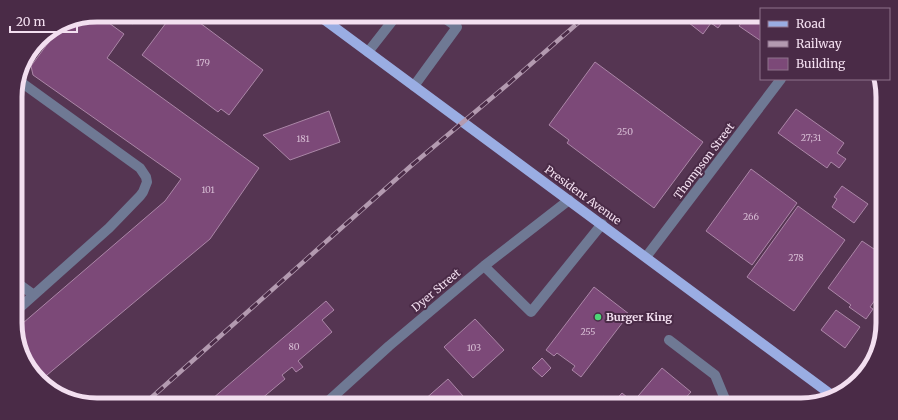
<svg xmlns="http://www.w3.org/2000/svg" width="898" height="420" font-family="Merriweather,serif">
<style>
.building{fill:#7c4978;stroke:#ab86a7}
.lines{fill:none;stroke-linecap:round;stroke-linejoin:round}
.minor{stroke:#6f7994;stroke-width:10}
.major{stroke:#9aade3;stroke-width:10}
.rail-casing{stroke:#b39ab0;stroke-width:4.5}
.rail{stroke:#4a2b47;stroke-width:3;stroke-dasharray:9;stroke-linecap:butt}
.poi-dot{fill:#4dd676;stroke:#4a2b47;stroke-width:1.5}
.labels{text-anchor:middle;stroke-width:4;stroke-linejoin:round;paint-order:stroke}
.number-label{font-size:9px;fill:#d5bad2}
.street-label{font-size:11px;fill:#f3dff0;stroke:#4a2b47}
.poi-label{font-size:11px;font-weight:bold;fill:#f3dff0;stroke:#4a2b47;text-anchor:start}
.rim{fill:none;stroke:#f3dff0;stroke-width:5}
</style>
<rect width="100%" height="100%" fill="#553552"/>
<path class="building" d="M98 15 124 34 107 58 259 168 210 239 41 380 32 373 16 334V329L165 201 181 179 33 75 31 66 63 23 66 21Z
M121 15H140L133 24Z
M172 15H178L188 23 192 17 263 70 229 115 221 109 218 112 142 55Z
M679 15H718L724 20 718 28 711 23 703 34Z
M747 15H761V41L739 26Z
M595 62 703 142 654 208 567 143 569 140 549 125Z
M796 109 844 143 837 153 846 159 839 168 831 162 827 168 778 133Z
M329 111 340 142 290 160 263 135Z
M751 169 797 203 752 265 706 231Z
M842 186 868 204 854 223 832 207 837 199 834 197Z
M798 206 845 240 794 311 747 277Z
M862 241 883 255V289L870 307 873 309 866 319 849 307 851 305 828 288Z
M594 287 629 314 581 377 572 370 575 366 557 353 554 356 546 350Z
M326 301 334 310 322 320 332 332 298 361 303 367 296 372 292 367 282 375 285 379 254 405H205Z
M836 310 860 327 845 348 821 330Z
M475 319 504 350 473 378 444 347Z
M542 358 551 368 542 377 532 368Z
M662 368 691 392 679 405H595L603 396 612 404 622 393 633 402Z
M448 379 471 405H427L423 401Z"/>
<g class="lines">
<path class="minor" d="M368 52 397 15
M414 86 457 27 440 15
M646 257 781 79
M484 266 531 312 602 224
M16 282 34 295
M16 311 109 228 140 196 143 192 147 182 146 177 140 168 18 80
M669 340 715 375 727 404
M324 405 389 346 484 266 569 200"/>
<path class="major" d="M318 15 833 396"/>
<g class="rail-casing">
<path id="rail" d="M143 405 412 165 507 85 587 15"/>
</g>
<use href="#rail" class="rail"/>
</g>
<circle class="poi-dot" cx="598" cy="317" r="4"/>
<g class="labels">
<g class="number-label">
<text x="203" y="66">179</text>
<text x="625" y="135">250</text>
<text x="811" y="141">27;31</text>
<text x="303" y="142">181</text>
<text x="208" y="193">101</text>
<text x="751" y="220">266</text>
<text x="796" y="261">278</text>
<text x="588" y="335">255</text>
<text x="294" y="350">80</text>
<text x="474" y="351">103</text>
</g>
<g class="street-label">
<text transform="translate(704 161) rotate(-53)" y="4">Thompson Street</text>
<text transform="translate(583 195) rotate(36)" y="4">President Avenue</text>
<text transform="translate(436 290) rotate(-40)" y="4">Dyer Street</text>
</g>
<g class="poi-label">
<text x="606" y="321">Burger King</text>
</g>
</g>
<path d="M0 0H898V420H0ZM97 22H801A75 75 0 0 1 876 97V323A75 75 0 0 1 801 398H97A75 75 0 0 1 22 323V97A75 75 0 0 1 97 22Z" fill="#4a2b47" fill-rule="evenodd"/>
<path class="rim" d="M97 22H801A75 75 0 0 1 876 97V323A75 75 0 0 1 801 398H97A75 75 0 0 1 22 323V97A75 75 0 0 1 97 22Z"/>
<rect x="760" y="8" width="130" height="72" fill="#4a2b47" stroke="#8e738b"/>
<rect x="768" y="21" width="20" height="6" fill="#9aade3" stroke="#8e738b"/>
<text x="796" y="28" font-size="12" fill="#f3dff0">Road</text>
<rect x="768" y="41" width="20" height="6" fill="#b39ab0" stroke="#8e738b"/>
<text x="796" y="48" font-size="12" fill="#f3dff0">Railway</text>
<rect x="768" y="58" width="20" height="12" fill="#7c4978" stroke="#8e738b"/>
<text x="796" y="68" font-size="12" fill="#f3dff0">Building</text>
<path d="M10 26v6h67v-6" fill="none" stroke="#f3dff0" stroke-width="2"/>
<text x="16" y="26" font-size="12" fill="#f3dff0" stroke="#4a2b47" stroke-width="3" paint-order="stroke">20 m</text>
</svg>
